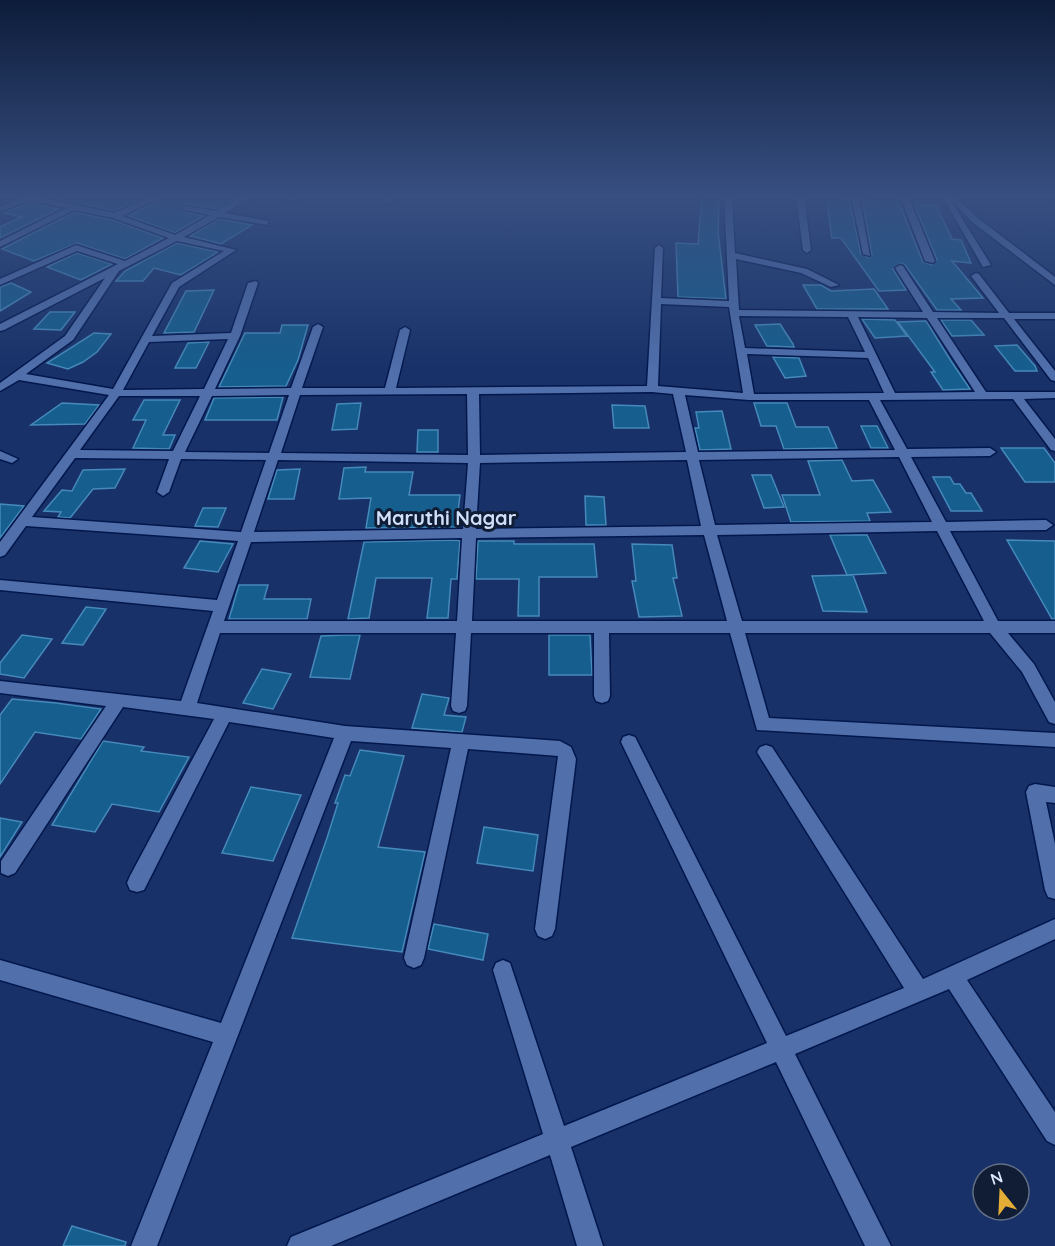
<svg xmlns="http://www.w3.org/2000/svg" width="1055" height="1246" font-family="Quicksand,sans-serif">
<style>
.building{fill:#155e8d;stroke:#4689ba;stroke-width:1.5}
.lines{fill:none;stroke-linecap:round;stroke-linejoin:round}
.street-casing{stroke:#02174c;stroke-width:3}
.street{fill:#506fab;fill-rule:evenodd}
.labels{text-anchor:middle;stroke-width:6;stroke-linejoin:round;paint-order:stroke}
.neighbourhood-label{font-size:20px;font-weight:bold;fill:#d0dffa;stroke:#101d35}
</style>
<rect width="100%" height="100%" fill="#183269"/>
<path class="building" d="M64 196H149L114 211 57 199Z
M166 196H239L216 209 183 204 184 212 204 216 175 233 128 216Z
M702 196H719L718 232 726 299 678 297 676 243 698 244Z
M826 196H843V199H849L861 254 869 258 872 256 862 200 879 201 877 196H896L923 262 932 265 937 260 914 204 936 205 952 239 961 240 971 263 952 261 983 298 951 299 961 310H937L905 265 901 263 893 269 906 290 879 291 841 238H832Z
M30 202 59 209 0 238V227L22 217 4 213Z
M74 212 112 220 163 238 125 259 77 243 34 261 2 249Z
M219 219 252 225 221 244 190 236Z
M177 243 218 252 181 275 154 268 143 281H116L125 271Z
M77 253 112 264 81 280 47 267Z
M11 283 31 292 0 311V287Z
M803 285H821L831 291 874 289 888 309H817Z
M214 290 194 332 164 333 186 291Z
M50 312H75L61 330 34 329Z
M862 319 895 320 907 336 875 338Z
M941 320H971L984 335 952 336Z
M926 321 951 361 970 389 943 390 931 372H935L898 322Z
M780 324 793 344 794 347 767 346 755 325Z
M282 325H308L298 360 286 386 219 387 245 333H280Z
M94 333 111 334 97 352 83 362 68 369 47 363Z
M209 342 196 368H175L188 343Z
M1017 345 1035 366 1037 371H1015L995 346Z
M773 357 799 358 806 376 785 378Z
M283 397 277 420H205L214 398Z
M144 400H180L163 435H175L169 449 133 448 146 420H133Z
M62 403 99 405 85 424 31 425Z
M361 403 357 429 332 430 337 404Z
M754 403H787L796 427H828L837 448 784 449 776 426H761Z
M612 405 645 406 649 428H614Z
M722 411 731 449 700 450 695 428H699L696 412Z
M861 426H877L888 448H871Z
M418 430H438V452H417Z
M1001 448H1044L1055 463V482H1025Z
M842 460 852 481 873 480 891 512 867 513 870 521 791 522 782 495H820L808 461Z
M366 467 365 472H413L409 495H460L456 527 366 528 371 498 339 499 344 468Z
M125 469 115 488 93 489 70 518 58 517 61 512 44 511 62 490 72 491 83 470Z
M300 469 294 499H268L277 470Z
M752 475H771L784 507 764 508Z
M933 477H950L954 484H960L966 493H971L982 511H951Z
M585 496 604 497 606 525H586Z
M0 504 24 506 0 538Z
M203 508H226L218 527 195 526Z
M830 535H867L886 573 847 575Z
M455 540 460 541 457 579H451L448 618H427L432 578H376L369 618 348 619 364 542Z
M1007 540 1055 541V619H1052Z
M200 541 233 544 218 572 184 568Z
M478 541H514V544H594L597 577H539V616H518L519 579H476Z
M632 544 672 545 677 578H673L682 616 639 617 632 581H636Z
M853 575 867 612 823 611 812 576Z
M239 585H268L264 599H311L307 619H229Z
M86 607 106 609 83 645 62 643Z
M22 635 52 639 24 678 0 674V663Z
M345 635H360L350 679 310 677 321 636Z
M549 635H590L592 675H549Z
M262 669 291 674 273 709 243 703Z
M422 694 449 698 444 715 466 717 462 732 412 728Z
M12 699 56 703 101 709 81 739 35 732 0 784V715Z
M103 741 144 747 141 751 189 757 159 812 112 804 95 832 52 825Z
M360 750 404 756 378 847 425 852 402 952 292 938 327 838 338 803H335L345 775 350 776Z
M251 787 301 795 273 861 222 853Z
M0 818 22 822 0 857Z
M484 827 538 835 533 871 477 863Z
M434 924 488 934 483 960 428 949Z
M72 1226 126 1242 125 1246H63Z"/>
<g class="lines">
<g class="street-casing">
<path id="street" d="M20 196H33L114 213 154 196H164L122 216 175 235 210 215 184 210V206L216 211 243 196H252L225 213 268 221V225L219 217 184 237 236 250 179 287 152 336 231 333 248 283 256 281 258 283 240 336 215 389 291 388 313 327 318 324 323 327 302 388H385L400 330 405 327 410 330 396 388 647 386 655 248 659 245 663 248 661 298 729 301 724 196H732L735 253 807 269 839 285 831 287 801 273 736 259 739 310 923 312 895 268 900 265 903 266 933 312 999 313 971 276 976 273 979 274 1009 313H1055V319H1014L1055 371V381L1051 380 1004 318H937L986 392H1055V398L1024 399 1055 439V451L1051 450 1013 399 880 400 907 449 990 448 996 452 990 456 911 457 946 522 1046 520 1053 525 1046 530 950 531 998 621H1055V633H1008L1034 664 1055 702V724L1049 722 1022 672 990 633H745L769 718 1055 733V747L757 730 730 633H609L610 696 608 701 602 703 596 701 594 696V633H471L467 706 465 711 459 713 453 711 451 706 456 633H220L197 703 345 726 560 741 571 747 576 759 555 929 552 936 545 939 538 936 535 929 558 756 468 749 424 958 421 965 414 968 407 965 404 958 451 748 351 741 157 1246H131L213 1042 0 980V960L221 1023 334 738 229 722 144 890 137 892 130 890 127 883 130 876 214 719 123 707 15 873 8 876 1 873V861L106 706 0 693V681L181 701 213 611 0 590V580L217 600 238 541 26 526 5 555 0 557V542L109 395 19 380 0 391V383L65 336 105 278 4 330 0 331V324L118 264 77 251 0 285V279L76 245 125 261 169 238 113 218 74 210 0 247V241L66 208 30 200 0 212V207L21 198ZM177 241 224 251 172 283 113 389 26 374 73 340 119 271ZM661 304 729 307 743 393 658 386ZM739 316 848 317 865 352 745 348ZM858 317 927 318 975 392 895 393ZM228 339 204 389 123 390 149 342ZM747 354 868 358 884 393 754 394ZM652 392 673 394 686 452 480 455 479 394ZM467 394 468 455 281 453 300 395ZM289 395 269 453 185 452 212 396ZM685 395 749 400H869L895 450 698 452ZM119 396H200L173 451 80 450ZM899 457 932 522 715 525 699 460ZM75 458 169 459 157 492 163 496 169 492 181 459 266 460 241 532 32 517ZM278 460 468 463 463 529 254 532ZM687 460 701 526 476 529 480 463ZM937 531 984 621H742L717 535ZM704 535 727 621H472L476 538ZM462 538 457 621H224L251 542Z
M271 196H288L298 199 294 201Z
M389 196H397L391 202H385Z
M796 196H804L811 250 807 253 803 250Z
M851 196H859L870 256 863 254Z
M900 196H908L935 261 933 263 925 261Z
M942 196H955L978 218 1055 277V285L972 222 950 199 991 265 983 267Z
M0 451 18 459 12 463 0 459Z
M629 735 635 737 786 1036 904 988 760 757 757 752 760 747 766 745 772 747 923 979 1055 919V939L967 980 1055 1112V1145L1047 1141 949 989 795 1054 891 1246H865L776 1062 571 1147 603 1246H577L550 1155 331 1246H287L291 1237 543 1134 493 970 496 963 503 960 510 963 564 1126 767 1043 621 742 623 737Z
M1035 784 1055 787V803L1046 802 1055 844V899L1048 897 1045 890 1026 792 1029 786Z"/>
</g>
<use href="#street" class="street"/>
</g>
<linearGradient id="sky" x2="0" y2="1"><stop stop-color="#0d1c3a"/><stop offset="0.53" stop-color="#374f81"/><stop offset="1" stop-color="#374f81" stop-opacity="0"/></linearGradient>
<rect width="1055" height="370" fill="url(#sky)"/>
<g class="labels">
<g class="neighbourhood-label">
<text x="446" y="525">Maruthi Nagar</text>
</g>
</g>
<g transform="translate(1001 1192) rotate(342)"><circle r="28" fill="#101d35" stroke="#626f85" stroke-width="1.5"/>
<path d="M0-4.5L10 22L0 15L-10 22Z" fill="#e4ad35"/>
<text y="-9" font-size="16" font-weight="bold" text-anchor="middle" fill="#dee9fd">N</text>
</g>
</svg>
